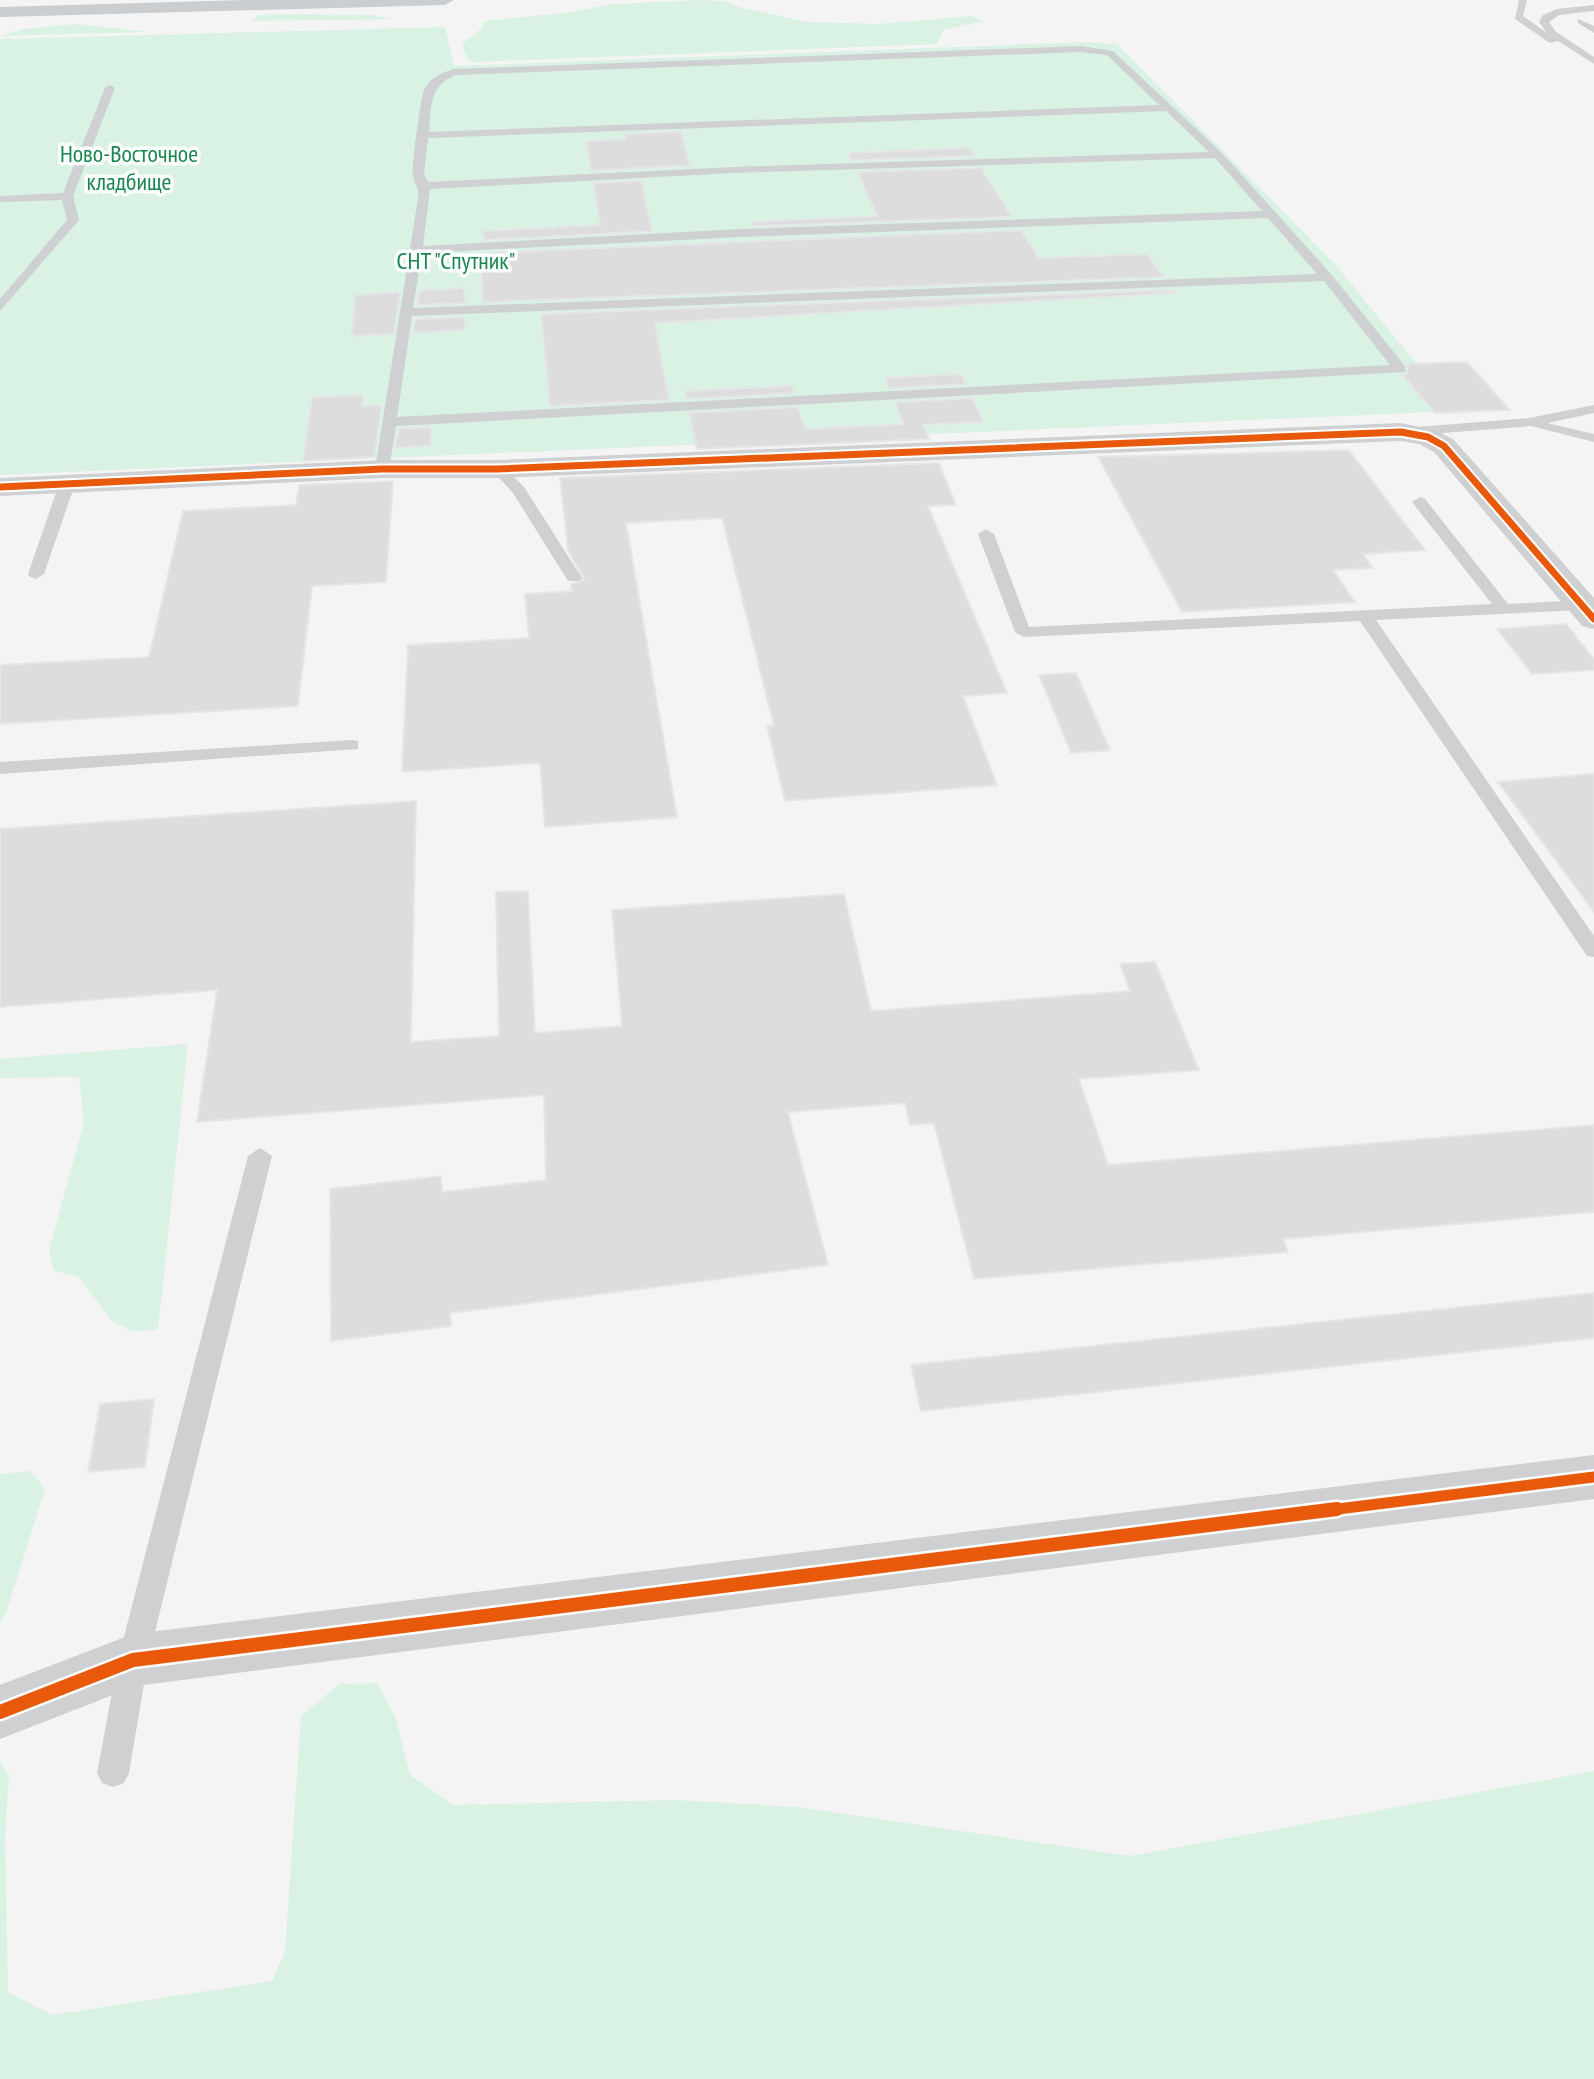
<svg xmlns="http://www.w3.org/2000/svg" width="1594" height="2079" font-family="'PT Sans Narrow',sans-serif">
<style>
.green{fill:#d9f2e3}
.building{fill:#ddddde;stroke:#e5e6e7;stroke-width:2}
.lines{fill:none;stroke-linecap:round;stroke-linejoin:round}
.lane{fill:#ced0d2;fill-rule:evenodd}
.street{fill:#ced0d2;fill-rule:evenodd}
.primary{fill:#caced1;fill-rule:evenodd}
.cycleway-far2-casing{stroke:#fff;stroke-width:11}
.cycleway-far1-casing{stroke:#fff;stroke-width:16}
.cycleway-casing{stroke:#fff;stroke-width:19}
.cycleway-far2{stroke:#e8590c;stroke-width:7}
.cycleway-far1{stroke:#e8590c;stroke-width:11}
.cycleway{stroke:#e8590c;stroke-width:14}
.labels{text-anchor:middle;stroke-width:7;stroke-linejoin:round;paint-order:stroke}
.far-park-label{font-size:24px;fill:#17864f;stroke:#fff}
</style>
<rect width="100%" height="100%" fill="#f4f4f4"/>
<path class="green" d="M704 0 730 2 738 7 808 22 878 24 972 16 984 21 944 30 937 44 473 62 467 59 462 44 481 29 484 21 572 12 613 4Z
M270 14 373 15 392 19 250 21 258 16Z
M77 24 147 32 0 36 24 29Z
M445 27 454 66 1089 42 1117 44 1336 265 1455 411 0 475V39Z
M188 1044 158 1330 132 1331 112 1321 78 1276 54 1271 49 1250 84 1122 79 1077 0 1078V1059Z
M30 1471 45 1489 6 1613 0 1623V1474Z
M377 1683 396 1719 410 1775 454 1805 675 1800 798 1807 1130 1856 1594 1771V2079H0V1762L9 1775 5 1835 8 1992 52 2015 272 1981 285 1952 301 1716 340 1684Z"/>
<path class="building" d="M681 132 690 165 591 171 586 141 625 139 624 134Z
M968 148 974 156 851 160 848 153Z
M981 168 1012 217 752 226 751 222 877 216 857 172Z
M642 181 652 231 484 240 483 231 600 225 593 183Z
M1021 230 1039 258 1147 254 1164 277 483 302 481 255 484 253Z
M464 288 465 303 417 305 419 291Z
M1173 290 1176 293 655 323 669 400 550 406 541 314Z
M400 292 394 334 352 336 355 295Z
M465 317V330L413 333 415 319Z
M1467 362 1510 410 1435 413 1402 375 1407 374V364Z
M961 374 966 384 889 388 885 378Z
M792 386 794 393 686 399 685 391Z
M363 395 362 406 382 405 374 457 303 461 312 397Z
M972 398 984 422 923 425 929 439 697 449 689 413 798 407 805 429 903 424 895 402Z
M431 427V446L395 448 399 429Z
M1349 450 1425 550 1363 554 1373 568 1333 570 1355 602 1182 612 1098 457Z
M939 463 956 505 928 506 1007 693 963 696 997 785 785 801 767 726H774L722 518 626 523 677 817 545 827 540 763 402 772 408 645 529 638 525 594 572 591 571 584 584 580 568 550 560 478Z
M393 481 386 582 312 586 298 706 0 724V665L149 657 183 511 296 505 299 485Z
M1566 624 1594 659V670L1532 674 1497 629Z
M1076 673 1110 750 1071 753 1039 675Z
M1594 774V912L1498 782Z
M416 801 411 1042 499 1036 496 892 528 891 535 1033 622 1026 612 910 844 894 871 1011 1130 991 1120 964 1155 962 1199 1070 1079 1079 1108 1165 1594 1125V1212L1283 1239 1288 1252 974 1279 934 1123 910 1125 905 1103 788 1112 828 1265 450 1313 451 1326 331 1341 330 1189 441 1176 442 1192 546 1180 544 1095 197 1122 217 990 0 1007V829Z
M1594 1293V1338L921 1411 911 1365Z
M154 1399 145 1467 88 1472 100 1404Z"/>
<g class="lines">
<path class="lane" d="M1519 0H1527L1523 16 1547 33 1539 22 1543 15 1557 9 1594 5V11L1559 15 1549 22 1555 31 1594 57V64L1558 41 1550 43 1515 19Z
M1578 19 1594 26V33L1578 23Z
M1081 46 1113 51 1222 153 1331 274 1405 366V372L396 426 389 469 382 473 375 469 417 205C420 184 417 192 413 176 411 169 421 96 424 90 431 77 441 73 454 69ZM1081 52 1107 55 1159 105 429 132C431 106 429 86 456 75ZM1166 111 1209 152 733 167 428 182 424 175 428 138ZM1215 158 1262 211 741 229 423 246 430 189 733 173ZM1268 218 1317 274 413 308 422 253 741 237ZM1324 281 1390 365 397 417 412 316Z
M110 85 115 88 73 196 79 220 0 311V299L67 220 62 200 0 202V196L63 193 105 88Z
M1594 405V413L1547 423 1594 434V442L1531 426 1405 436 1398 432 1405 428 1529 418Z
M493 466H503L524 487 582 578 580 581H568L513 493 491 469Z
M67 479 75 484 44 574 36 579 30 577 28 574 59 484Z
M1420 497 1425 499 1508 604 1582 600 1590 605 1582 610 1376 620 1594 936V957L1587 956 1360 621 1023 637 1015 632 978 534 986 529 994 534 1029 627 1492 604 1412 502Z
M352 740 358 741V749L0 774V762Z
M260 1148 272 1156 148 1660 129 1773 124 1783 113 1787 102 1783 97 1773 118 1660 248 1156Z"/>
<path class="street" d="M1401 423 1438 431 1454 440 1594 598V629L1582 626 1434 452 1419 444 1401 441 498 478H382L0 496V478L382 460H498Z
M1594 1455V1499L136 1686 0 1739V1685L133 1634Z"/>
<path class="primary" d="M245 0H454L445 5 0 17V7Z"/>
<g class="cycleway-far2-casing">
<path id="cycleway-far2" d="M0 487 382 469H498L1401 432 1428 437 1444 446 1594 619"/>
</g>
<g class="cycleway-far1-casing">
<path id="cycleway-far1" d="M1322 1511 1594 1477"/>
</g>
<g class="cycleway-casing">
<path id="cycleway" d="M0 1712 133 1660 1337 1509"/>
</g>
<use href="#cycleway-far2" class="cycleway-far2"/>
<use href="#cycleway-far1" class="cycleway-far1"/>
<use href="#cycleway" class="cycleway"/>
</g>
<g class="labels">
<g class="far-park-label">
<text x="129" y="162">Ново-Восточное<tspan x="129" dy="28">кладбище</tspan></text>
<text x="456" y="269">СНТ "Спутник"</text>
</g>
</g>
</svg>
